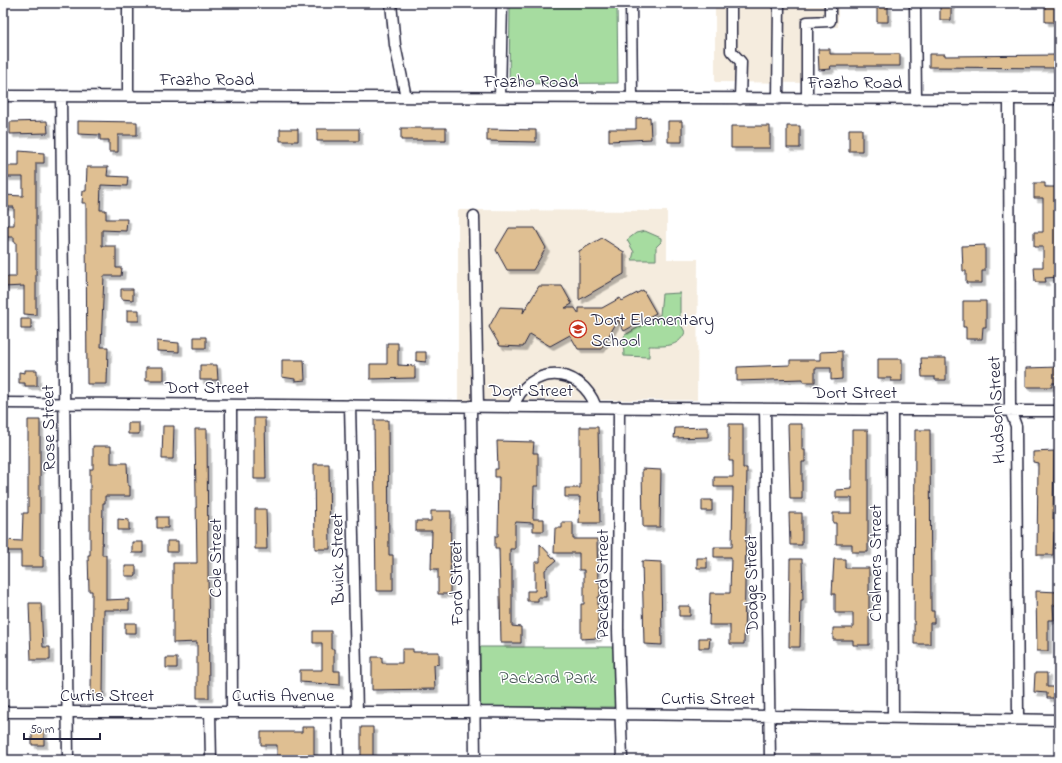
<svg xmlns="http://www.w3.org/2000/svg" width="1062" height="763" font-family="'Indie Flower',sans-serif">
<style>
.built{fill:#f5ecde}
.green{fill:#a6dca0;stroke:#647f6e}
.building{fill:#dfbf92;stroke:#22223b;filter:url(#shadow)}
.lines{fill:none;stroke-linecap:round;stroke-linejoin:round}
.minor-casing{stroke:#22223b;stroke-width:13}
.minor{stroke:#fff;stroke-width:10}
.labels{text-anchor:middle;stroke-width:3;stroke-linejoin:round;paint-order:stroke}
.street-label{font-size:18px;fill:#22223b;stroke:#fff}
.poi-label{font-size:18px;fill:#22223b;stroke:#fff;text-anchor:start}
.park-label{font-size:18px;fill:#4a5a59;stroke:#fff}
</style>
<defs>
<filter id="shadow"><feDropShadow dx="3.5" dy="3.5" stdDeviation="0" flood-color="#0004"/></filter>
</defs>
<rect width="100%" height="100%" fill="#fff"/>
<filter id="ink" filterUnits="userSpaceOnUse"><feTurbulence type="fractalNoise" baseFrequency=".025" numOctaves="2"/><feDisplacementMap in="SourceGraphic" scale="8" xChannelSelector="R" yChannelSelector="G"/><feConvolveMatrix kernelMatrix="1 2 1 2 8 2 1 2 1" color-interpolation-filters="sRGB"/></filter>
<g filter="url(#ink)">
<path class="built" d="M715 3H838V27H811L812 83 715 82Z
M458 210 667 211V259H698L697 400H458Z"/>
<path class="green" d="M510 3H617L618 83 509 84Z
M645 231 661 238V242L656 247V260H632L634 252 627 240 636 233Z
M680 293V323L685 332C679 348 663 346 649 346V357L624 356 623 339 625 335 660 315 662 294Z
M480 647H615V707H480Z"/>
<path class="building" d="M940 4H951V20H940Z
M1045 4H1059V22H1045Z
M877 6H888V22H877Z
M818 49H830V54H900V66H830L831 69 819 70Z
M929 54H945V56L1059 55V68L929 67Z
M650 117 651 139 609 141V129H636V118Z
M47 121 48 133 10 134V122Z
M78 121 137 122V135H118V152H109V140H100V135L78 134Z
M668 121H682V142H668Z
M731 126H770V148H731Z
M787 126H800V148H787Z
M401 128H446V140H401Z
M280 129H298V141H280Z
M317 129H359V141H317Z
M487 129 536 130V142L487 141Z
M849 129H862V151H849Z
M19 151 44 153V163H36V315L24 314V286L3 287V277H16V242H14V237H3V225H14V207H3V195L23 196V177H6V166H19Z
M87 167H108L107 176 128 177 127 186 101 185 100 210H106V219H127L126 231 102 230V246H116V268H122L121 276H104L101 347H108L107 384H87L86 222V203H82L83 191H86Z
M1034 183H1045V187H1059V277L1045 278 1046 282H1035L1034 267H1043V247H1034V232H1043V198H1034Z
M509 228H535L546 248 533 270H507L496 250Z
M602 238 624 252V274L579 300V251Z
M985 245V271H982V283H966V271H963L962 246Z
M539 286H562L572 304 565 308H575L579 314V308H602L620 298 622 301 643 290 656 313 624 331 618 320 601 349H578L570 335 550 346 530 334 523 347 500 346 489 327 500 307 524 308 523 313Z
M121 289H133V300L121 299Z
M963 301H986V327H983L982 339H966V327H963Z
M127 310H139V321H127Z
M21 319H31V329H21Z
M194 337H206V348H194Z
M157 341 179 343V352L157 351Z
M387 343H398V365L415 366V378L370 379V364H387Z
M842 351V379L831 380V368H815V382H803V379L737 381V367L790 365V360H820V352Z
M416 352H426V362L416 361Z
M921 358H946V380H935V377H922Z
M878 359H902V381H891V378H878Z
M282 360H304L305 380 295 381V379L282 377Z
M200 365H217L218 380H200Z
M146 367H164V380H146Z
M1059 367V383H1052V387H1026V368Z
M25 370H37V386H25V383H19V372L25 373Z
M254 418H265L266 479H254Z
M28 420H40V556H43V567H21V551H3V540L22 541 23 513H28Z
M374 420H388L389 555H393V591H376Z
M128 423H139V434H128Z
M729 424H743V468H747L744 644H730V625H709L710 593H730L731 557H714V547H732L733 487H714V477H733V461H729Z
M788 424H802V450H805V462H802V499H790Z
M163 426H174L173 459H162Z
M580 427H598L600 523H579L580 497H565V488H580Z
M708 427V437L674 438 675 428Z
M195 429H207L209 698H197V642L173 643V563H197Z
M852 430H868V552H852V544H836V523H833V513H852V498H836V490L852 489Z
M915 430H930L931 611H934V623H930V644H914Z
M497 441 534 442 533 453H538V486H534L533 519H544V531H533V523L516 522 515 524V549H510V566H512V626L521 627V643H501L499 548H495V536H498L499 477H495V469H498Z
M93 446H111V463H127L128 486H130V496H105V503H103L102 555H106V600L129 599V610H104L103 695H91L92 591H89L88 555H90V469H93Z
M1054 451 1053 519H1058V532H1054L1053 555H1037L1038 463 1033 462V452Z
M314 464H329L330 549H315Z
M642 469 661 470 660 527H643Z
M702 500H712V511H702Z
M255 509H266L267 549H255Z
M431 511H451L450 594H438V569H431L432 531H416V521H431Z
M789 513H802V545H790Z
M157 517H168V528H157Z
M118 519 129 520V530H118Z
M562 522H573V539H597L598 583H600V597H598V638L581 639V604H584V570H579V553H554L555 528H562Z
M167 541H178V552H167Z
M132 542H143V553H132Z
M540 544 556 561 545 570 546 597H538V601H527V591H535V562H540Z
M697 558H707V568H697Z
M790 559H802L803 600H801L800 647H789Z
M834 559H845V568H869V645H853V640H833V628H853V613H835V594H832Z
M642 561 661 562 662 645 644 644Z
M125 566H136V576H125Z
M1036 591 1059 592 1058 605H1053L1054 620H1048V651H1037Z
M29 603H41L43 647H50V660H31Z
M679 606H690V616H679Z
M125 623H136V633H125Z
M313 631H331V649H334V671H340V685L300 682V670H322V643H313Z
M699 638H710L709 648H699Z
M402 649H413V652H439V664L434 665 435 689 372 690V657H382V663H402Z
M166 658H177V668H166Z
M1035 673H1047V687H1058V698H1047V693L1034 692Z
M302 727H314V760H277V745H261V732H302Z
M361 727H373V760H361Z
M32 730H44V745H32Z"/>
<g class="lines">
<g class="minor-casing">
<path id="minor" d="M128 3V96
M391 3 395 45 406 97
M631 3 632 98
M731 3V51L741 62 740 99
M915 3 916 99
M3 96 1059 99
M61 96 68 760
M500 97 502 3
M778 99 779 3
M807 99V22L830 21V3
M1009 99 1010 410 1016 426 1018 718
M474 216 478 406
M3 403 1059 411
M231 405 232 712
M350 405 357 712
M471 406 475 760
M513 407C529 364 580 364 596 407
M619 407 618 630 622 760
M765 409 770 760
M892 410 893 716
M3 712H475L1059 720
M210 712 211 760
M337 712 338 760"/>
</g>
<use href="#minor" class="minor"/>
</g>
</g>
<defs>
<g id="school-ring" transform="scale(0.9)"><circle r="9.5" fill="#fff" stroke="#c8321e" stroke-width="1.5"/><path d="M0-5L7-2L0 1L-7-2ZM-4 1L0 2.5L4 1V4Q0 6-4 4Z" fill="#c8321e"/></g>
</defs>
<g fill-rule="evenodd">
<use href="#school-ring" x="578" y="329"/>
</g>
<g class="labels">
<g class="street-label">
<text x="207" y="85">Frazho Road</text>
<text x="531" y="87">Frazho Road</text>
<text x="855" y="88">Frazho Road</text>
<text x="207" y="393">Dort Street</text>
<text x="531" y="396">Dort Street</text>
<text x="855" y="398">Dort Street</text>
<text transform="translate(996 410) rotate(-93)" y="6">Hudson Street</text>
<text transform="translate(48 428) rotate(-91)" y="6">Rose Street</text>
<text transform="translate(215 558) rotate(-90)" y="6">Cole Street</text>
<text transform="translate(337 559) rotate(-91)" y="6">Buick Street</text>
<text transform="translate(875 563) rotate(-90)" y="6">Chalmers Street</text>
<text transform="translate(456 583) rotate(-91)" y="6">Ford Street</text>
<text transform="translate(602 584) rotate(-90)" y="6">Packard Street</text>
<text transform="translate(751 584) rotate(-91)" y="6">Dodge Street</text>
<text x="107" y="701">Curtis Street</text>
<text x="283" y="701">Curtis Avenue</text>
<text x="708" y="704">Curtis Street</text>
</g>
<g class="poi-label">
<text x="591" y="325">Dort Elementary<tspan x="591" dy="21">School</tspan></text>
</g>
<g class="park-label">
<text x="548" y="683">Packard Park</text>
</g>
</g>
<rect width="1062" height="763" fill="none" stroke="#fff" stroke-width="16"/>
<rect x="8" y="8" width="1046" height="747" fill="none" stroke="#22223b" stroke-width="1.5" filter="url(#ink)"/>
<path d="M24 733v6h76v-6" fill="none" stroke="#22223b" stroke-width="2"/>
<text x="30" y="733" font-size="12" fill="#22223b" stroke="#ffffff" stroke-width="3" paint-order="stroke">50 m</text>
</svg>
